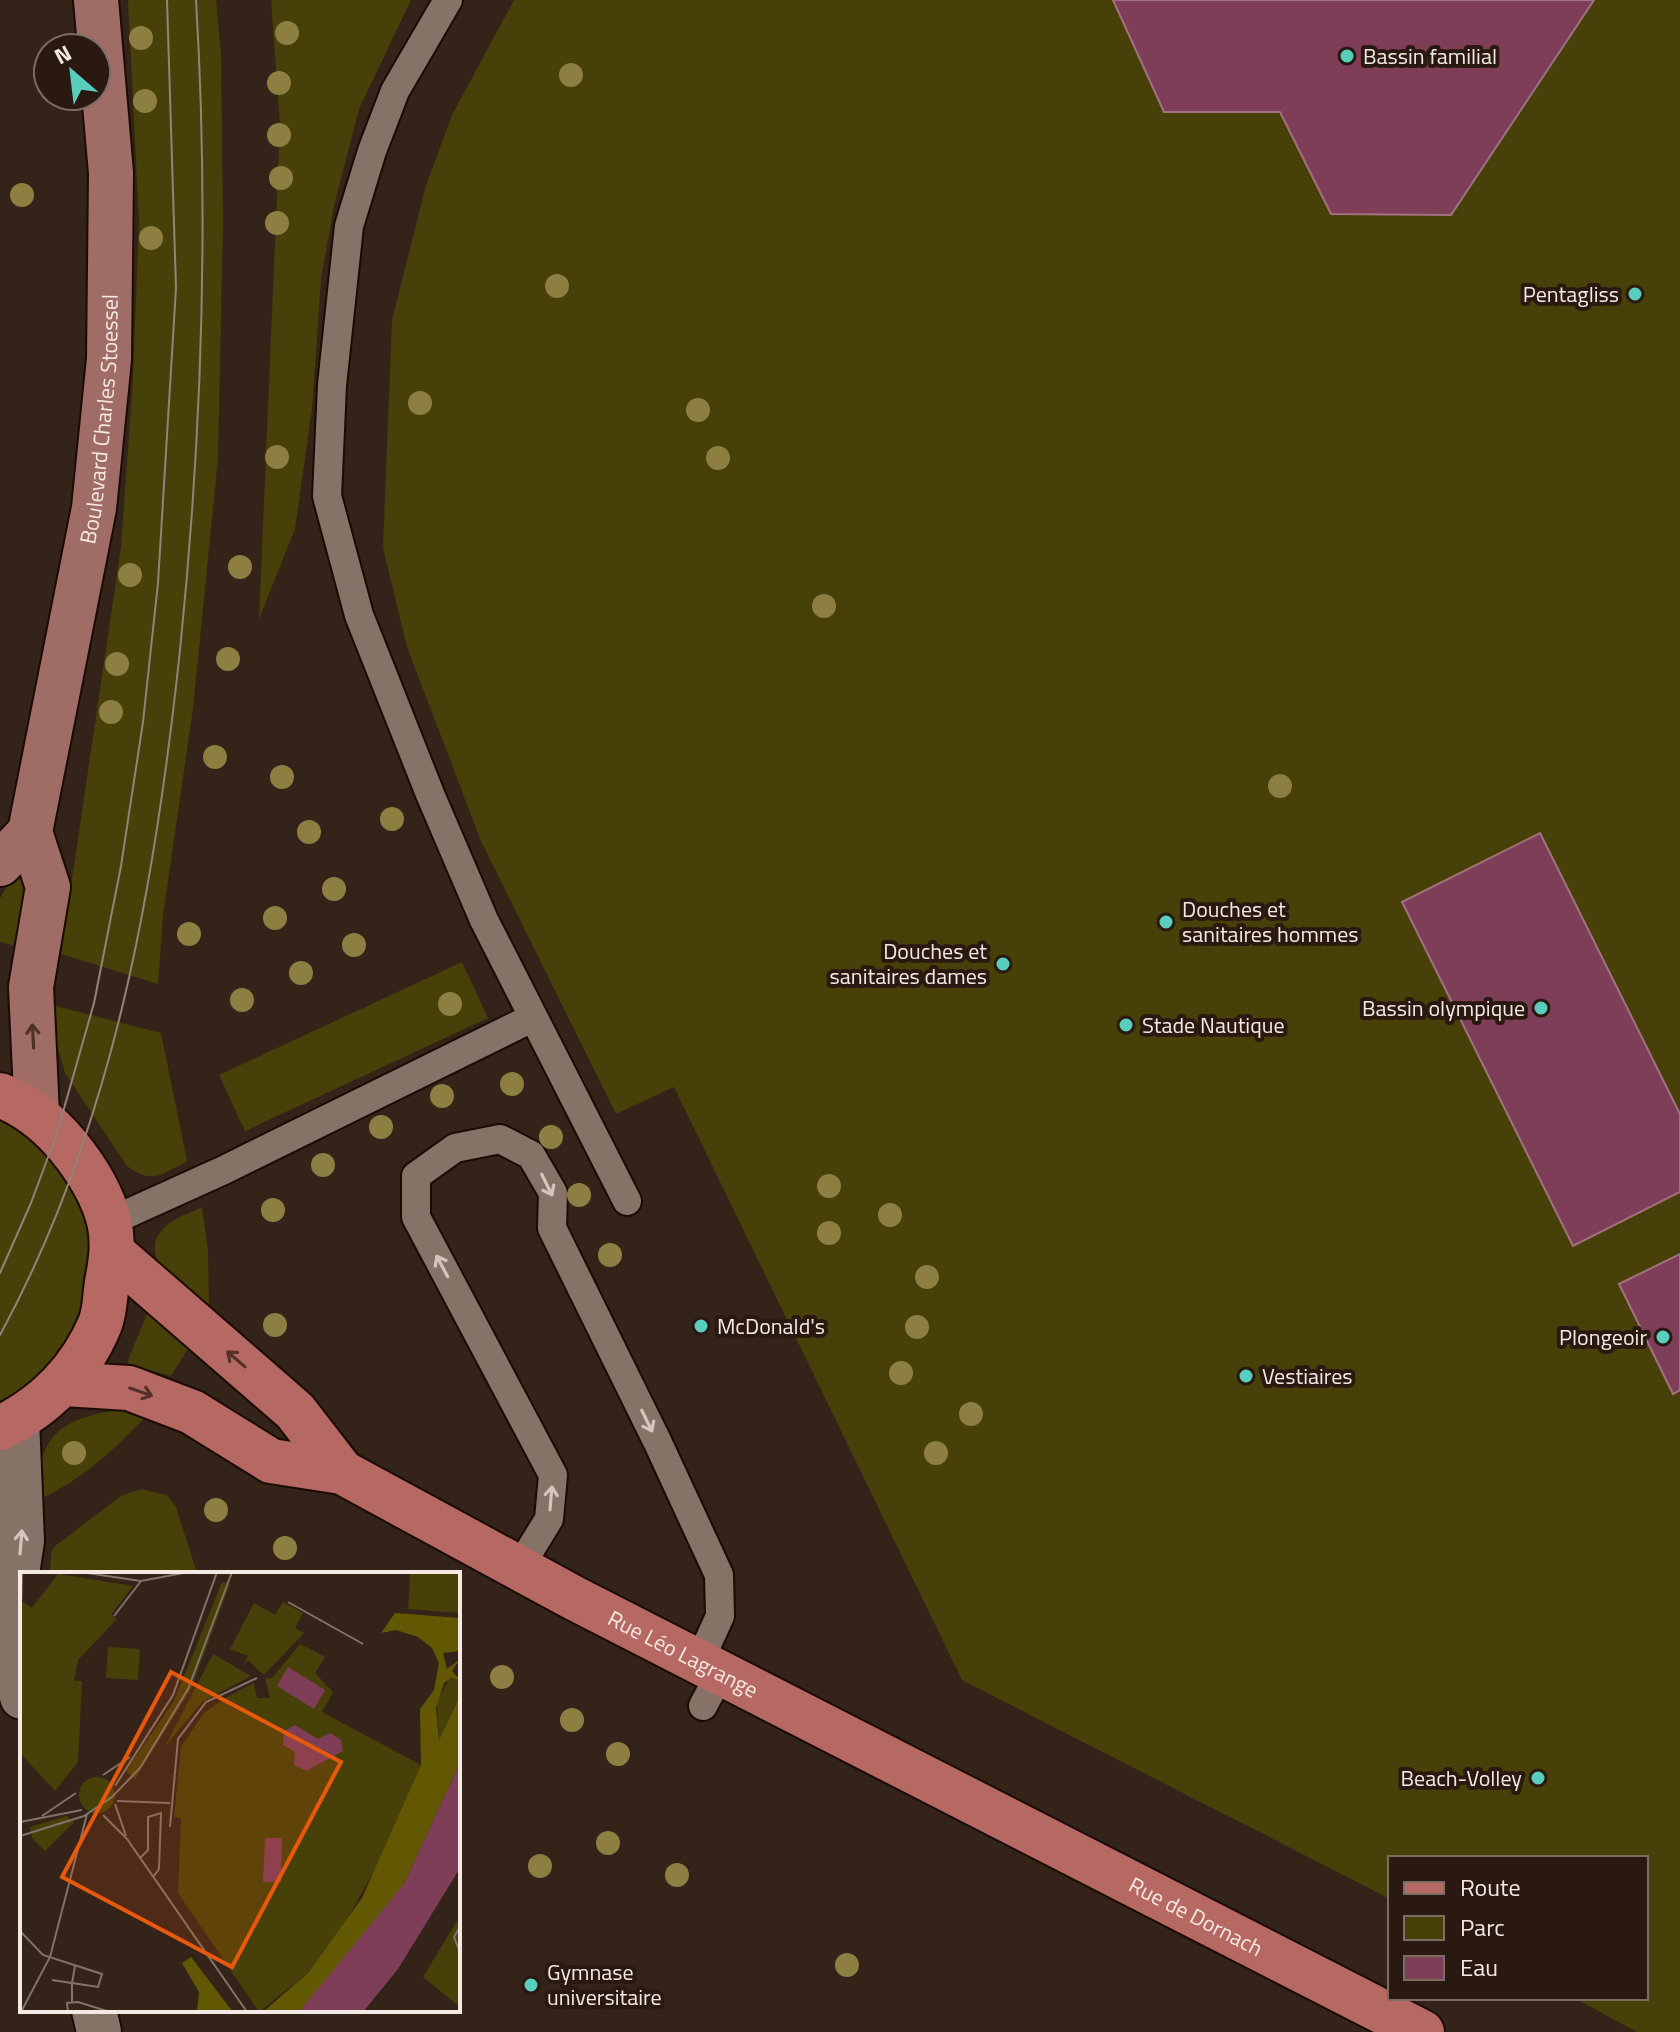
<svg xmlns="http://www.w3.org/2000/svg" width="1680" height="2032" font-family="'Titillium Web',sans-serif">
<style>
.green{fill:#474008}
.water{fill:#7e3e58;stroke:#a27182;stroke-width:2}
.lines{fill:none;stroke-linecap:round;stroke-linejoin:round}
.service-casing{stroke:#1b0b04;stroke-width:32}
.minor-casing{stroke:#1b0b04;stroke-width:48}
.secondary-casing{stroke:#1b0b04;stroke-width:48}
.primary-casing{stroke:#1b0b04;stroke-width:48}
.service{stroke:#877267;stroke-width:28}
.minor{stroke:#877267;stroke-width:44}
.secondary{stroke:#9f6d65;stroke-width:44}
.primary{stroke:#b66863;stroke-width:44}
.tram{stroke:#92837b;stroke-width:2}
.tree{fill:#8d7f42}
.oneway{stroke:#4d322a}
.oneway2{stroke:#d4c5be}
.oneway3{stroke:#543129}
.poi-dot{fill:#5acebd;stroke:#2a1910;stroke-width:3}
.labels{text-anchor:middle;stroke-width:8;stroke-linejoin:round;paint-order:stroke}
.poi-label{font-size:22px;fill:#f5e9e3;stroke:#2a1910;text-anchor:start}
.street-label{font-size:22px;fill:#f5e9e3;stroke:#2a1910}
.inset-road{fill:none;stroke:#81726a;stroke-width:2}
.view{fill:#e8590c;fill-opacity:0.15;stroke:#e8590c;stroke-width:4}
.inset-edge{fill:none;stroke:#f5e9e3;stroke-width:4}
</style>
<rect width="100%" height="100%" fill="#342319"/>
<path class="green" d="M128 0H216L221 54 223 224 218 458 193 709 163 915 158 984 61 954 121 547 133 380 139 221Z
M271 0H411L359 109 334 206 321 279 312 409 295 529 259 619 280 125Z
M514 0H1680V2032H1637L1574 1998H1646V1858H1390V1899L962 1680 674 1087 616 1114 481 841 407 647 383 548 392 320 426 185 452 115Z
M13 873 27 878 16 946 0 942V899Z
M462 962 488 1018 245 1131 219 1075Z
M52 1005 161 1033 187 1161C163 1174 152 1185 127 1166L65 1073 54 1034Z
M0 1118C26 1133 47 1149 64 1174 117 1248 83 1367 0 1404Z
M202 1207 208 1252 209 1310C188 1293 133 1259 164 1228 174 1218 189 1213 202 1207Z
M150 1312 189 1347 171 1376 129 1365 128 1360 147 1314Z
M117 1410 133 1411 147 1416C115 1448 85 1478 42 1498L36 1497C40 1436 57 1420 117 1410Z
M141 1489 167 1495 176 1507 197 1573 50 1574 51 1553 55 1546 121 1496Z"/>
<path class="water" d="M1113 0H1594L1451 215 1331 214 1280 112H1164Z
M1540 833 1680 1114V1192L1573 1246 1402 902Z
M1680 1254V1390L1673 1394 1619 1284Z"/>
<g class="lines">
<g class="service-casing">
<path id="service" d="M448 0 395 91 372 151 349 226 332 385 327 496 359 615 430 794 484 920 627 1201
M109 1222 224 1170 532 1018
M519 1568 549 1519 553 1475 416 1217V1176L455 1148 500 1139 531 1155 553 1193 552 1228 658 1443 719 1575 720 1616 699 1662
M703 1706 721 1672"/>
</g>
<g class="minor-casing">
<path id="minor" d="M0 1593 10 1619 22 1697
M10 1619 22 1541 17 1420
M94 2010 99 2032"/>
</g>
<g class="secondary-casing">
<g id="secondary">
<path d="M0 864 30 832"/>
<path id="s1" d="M37 1114 31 987 48 887 30 832 94 508 109 359 111 173 96 0"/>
</g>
</g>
<g class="primary-casing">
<g id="primary">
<path d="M0 1095C28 1106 49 1123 68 1146 86 1168 102 1193 109 1221 114 1242 111 1262 107 1282 105 1295 105 1312 100 1324 81 1370 45 1407 0 1428"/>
<path d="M112 1252 295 1411 342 1472"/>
<path id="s2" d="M64 1384 129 1388 192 1412 271 1461 342 1472 574 1598 1422 2032"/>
</g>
</g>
<use href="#service" class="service"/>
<use href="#minor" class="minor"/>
<use href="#secondary" class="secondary"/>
<use href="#primary" class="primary"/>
<path class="tram" d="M0 1273 31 1203 57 1133 94 1003 121 866 143 722 158 583 176 288 167 0
M0 1335C114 1125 155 886 180 650 202 435 209 216 196 0"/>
</g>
<g class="tree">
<circle cx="287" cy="33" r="12"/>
<circle cx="141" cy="38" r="12"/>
<circle cx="571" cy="75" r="12"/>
<circle cx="279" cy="83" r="12"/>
<circle cx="145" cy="101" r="12"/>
<circle cx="279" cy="135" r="12"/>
<circle cx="281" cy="178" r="12"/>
<circle cx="22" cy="195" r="12"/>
<circle cx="277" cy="223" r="12"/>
<circle cx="151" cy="238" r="12"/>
<circle cx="557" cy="286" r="12"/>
<circle cx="420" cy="403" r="12"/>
<circle cx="698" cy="410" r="12"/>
<circle cx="277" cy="457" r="12"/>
<circle cx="718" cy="458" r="12"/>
<circle cx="240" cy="567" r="12"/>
<circle cx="130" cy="575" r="12"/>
<circle cx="824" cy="606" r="12"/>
<circle cx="228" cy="659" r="12"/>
<circle cx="117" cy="664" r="12"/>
<circle cx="111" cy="712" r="12"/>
<circle cx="215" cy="757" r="12"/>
<circle cx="282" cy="777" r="12"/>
<circle cx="1280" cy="786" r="12"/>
<circle cx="392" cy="819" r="12"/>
<circle cx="309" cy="832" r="12"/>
<circle cx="334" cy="889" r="12"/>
<circle cx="275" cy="918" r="12"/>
<circle cx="189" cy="934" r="12"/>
<circle cx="354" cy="945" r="12"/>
<circle cx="301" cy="973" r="12"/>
<circle cx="242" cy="1000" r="12"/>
<circle cx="450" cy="1004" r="12"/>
<circle cx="512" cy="1084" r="12"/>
<circle cx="442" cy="1096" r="12"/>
<circle cx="381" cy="1127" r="12"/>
<circle cx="551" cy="1137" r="12"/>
<circle cx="323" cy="1165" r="12"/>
<circle cx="829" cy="1186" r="12"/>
<circle cx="579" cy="1195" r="12"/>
<circle cx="273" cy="1210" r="12"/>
<circle cx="890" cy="1215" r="12"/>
<circle cx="829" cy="1233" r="12"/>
<circle cx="610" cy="1255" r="12"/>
<circle cx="927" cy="1277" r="12"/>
<circle cx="275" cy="1325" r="12"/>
<circle cx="917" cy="1327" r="12"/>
<circle cx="901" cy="1373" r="12"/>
<circle cx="971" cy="1414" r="12"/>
<circle cx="74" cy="1453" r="12"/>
<circle cx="936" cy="1453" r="12"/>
<circle cx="216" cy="1510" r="12"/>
<circle cx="285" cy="1548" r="12"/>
<circle cx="502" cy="1677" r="12"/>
<circle cx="572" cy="1720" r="12"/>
<circle cx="618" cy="1754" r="12"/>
<circle cx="608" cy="1843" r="12"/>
<circle cx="540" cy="1866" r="12"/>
<circle cx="677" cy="1875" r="12"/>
<circle cx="847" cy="1965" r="12"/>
</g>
<defs><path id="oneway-shaft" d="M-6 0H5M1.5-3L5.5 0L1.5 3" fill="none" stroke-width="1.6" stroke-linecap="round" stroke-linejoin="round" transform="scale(2)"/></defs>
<use class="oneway" href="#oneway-shaft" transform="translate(33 1036) rotate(-93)"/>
<g class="oneway2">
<use href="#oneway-shaft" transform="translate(547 1185) rotate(64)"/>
<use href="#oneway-shaft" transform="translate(442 1266) rotate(-118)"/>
<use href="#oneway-shaft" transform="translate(647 1421) rotate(64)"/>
<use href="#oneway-shaft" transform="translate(551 1498) rotate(-85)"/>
<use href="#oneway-shaft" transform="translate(21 1542) rotate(-85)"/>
</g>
<g class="oneway3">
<use href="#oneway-shaft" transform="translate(236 1359) rotate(-139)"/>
<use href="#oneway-shaft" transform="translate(141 1392) rotate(19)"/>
</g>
<g class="poi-dot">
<circle cx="1347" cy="56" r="8"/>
<circle cx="1635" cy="294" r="8"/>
<circle cx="1166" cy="922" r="8"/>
<circle cx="1003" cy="964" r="8"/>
<circle cx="1541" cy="1008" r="8"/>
<circle cx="1126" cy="1025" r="8"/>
<circle cx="701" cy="1326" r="8"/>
<circle cx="1663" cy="1337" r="8"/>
<circle cx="1246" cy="1376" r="8"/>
<circle cx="1538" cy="1778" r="8"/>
<circle cx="531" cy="1985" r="8"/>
</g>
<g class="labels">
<g class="poi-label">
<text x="1363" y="64">Bassin familial</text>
<text x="1619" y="302" text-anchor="end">Pentagliss</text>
<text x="1182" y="917">Douches et<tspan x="1182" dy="25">sanitaires hommes</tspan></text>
<text x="987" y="959" text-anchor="end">Douches et<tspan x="987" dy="25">sanitaires dames</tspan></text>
<text x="1525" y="1016" text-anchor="end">Bassin olympique</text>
<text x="1142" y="1033">Stade Nautique</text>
<text x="717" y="1334">McDonald's</text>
<text x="1647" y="1345" text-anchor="end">Plongeoir</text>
<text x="1262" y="1384">Vestiaires</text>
<text x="1522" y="1786" text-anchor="end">Beach-Volley</text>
<text x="547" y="1980">Gymnase<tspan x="547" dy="25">universitaire</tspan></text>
</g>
<g class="street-label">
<text dy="8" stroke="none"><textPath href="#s1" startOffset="706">Boulevard Charles Stoessel</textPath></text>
<text dy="8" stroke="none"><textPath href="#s2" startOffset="684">Rue Léo Lagrange</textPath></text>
<text dy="8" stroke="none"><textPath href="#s2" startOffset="1260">Rue de Dornach</textPath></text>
</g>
</g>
<g transform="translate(20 1572)">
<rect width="440" height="440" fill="#342319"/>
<path d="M390 0H440V41L388 37ZM38 2 113 14 91 43 97 47 58 88 54 109H62L58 190 35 219 0 181V34L3 30 12 36ZM202 10 210 12 171 117 115 207 106 199 154 129ZM263 30 283 41 275 56 284 61 244 103 229 89 224 91 228 84 210 77 234 31 255 43ZM280 72 305 85 295 101 313 120 302 140 401 193 362 285 321 358 289 400 239 440 158 321 161 246 154 245 161 175 184 141 205 126 234 111 237 126H250L245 106H252ZM88 75 120 77 118 108 86 106ZM193 82 231 104 182 130 144 176ZM430 106 440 108V124L419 168 417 129ZM59 223a18 18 0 1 1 36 0a18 18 0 1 1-36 0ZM47 244 54 250 25 279 12 266 10 255ZM440 344V435L403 405Z" fill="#474008"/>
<path d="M375 41 440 46V79L423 81 427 97 440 87 432 99 440 108 431 106 424 111 416 136 419 168 440 124V191L384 312 365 340 279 440H243L289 400 342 326 401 193 400 137 414 118 419 91 412 76 398 65 376 58 361 61ZM171 385 213 440H177L179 420 162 391Z" fill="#625804"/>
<path d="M268 95 305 118 294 137 257 114ZM275 153 298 167 310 161 321 168 323 179 286 199 274 193 275 180 263 173 264 159ZM440 191V296L378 397 343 440H279L384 312ZM245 266H262L261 310H243Z" fill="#7e3e58"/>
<path class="inset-road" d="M60 0 121 9 169 0M268 30 343 72M94 44 121 9M0 72 2 0M83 203 110 185M95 214 153 123 197 0M97 229 150 231M95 232 106 264M83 243 107 267 227 440M22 244 56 221M0 250 62 238M150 255 158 167 186 130 237 106M0 264 64 244 92 225 120 196 168 117 212 0M120 286 128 278V245L141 241 139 297 133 305M440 355 434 365 440 380M0 359 23 383 82 402 78 415 52 411V431M32 408 52 411 55 394M1 440 30 385 67 242M48 440 47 431 58 430 90 440"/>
<path class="view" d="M151 100 321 190 212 395 42 305Z"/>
<rect width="440" height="440" class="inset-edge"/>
</g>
<rect x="1388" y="1856" width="260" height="144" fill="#2a1910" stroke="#7b6c64" stroke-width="2"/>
<rect x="1404" y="1882" width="40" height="12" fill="#b66863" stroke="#7b6c64" stroke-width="2"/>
<text x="1460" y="1896" font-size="24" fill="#f5e9e3">Route</text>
<rect x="1404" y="1916" width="40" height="24" fill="#474008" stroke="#7b6c64" stroke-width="2"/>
<text x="1460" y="1936" font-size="24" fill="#f5e9e3">Parc</text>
<rect x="1404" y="1956" width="40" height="24" fill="#7e3e58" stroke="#7b6c64" stroke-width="2"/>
<text x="1460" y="1976" font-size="24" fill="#f5e9e3">Eau</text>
<g transform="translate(72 72) rotate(332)"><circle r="38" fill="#2a1910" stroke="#7b6c64" stroke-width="2"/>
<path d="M0-6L14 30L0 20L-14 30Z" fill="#5acebd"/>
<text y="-12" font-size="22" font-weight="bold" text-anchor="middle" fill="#f5e9e3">N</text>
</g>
</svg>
